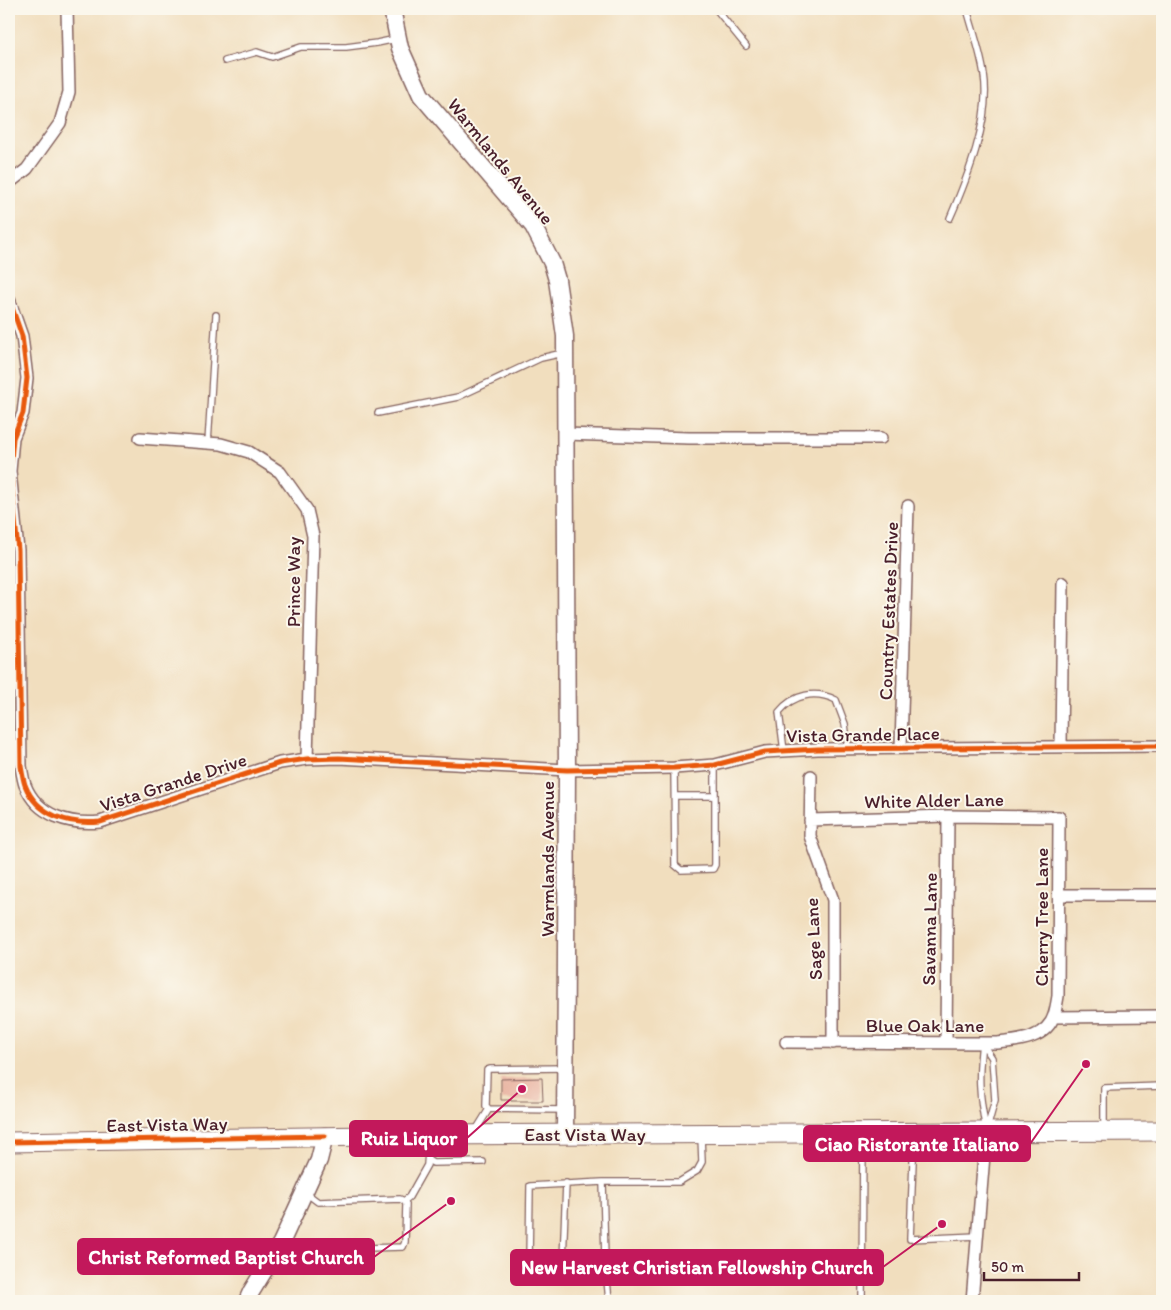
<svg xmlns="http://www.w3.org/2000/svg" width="1171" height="1310" font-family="Itim,sans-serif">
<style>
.building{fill:#e8b09e}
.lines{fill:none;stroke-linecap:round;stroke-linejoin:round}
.lane-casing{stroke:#84625e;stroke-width:8}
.street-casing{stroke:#84625e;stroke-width:14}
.secondary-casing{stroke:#84625e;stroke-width:19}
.primary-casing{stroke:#84625e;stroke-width:21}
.lane{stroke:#fff;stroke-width:5.5}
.street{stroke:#fff;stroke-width:11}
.secondary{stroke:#fff;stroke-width:16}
.primary{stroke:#fff;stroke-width:19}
.cycleway-casing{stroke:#fbf7ec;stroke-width:8}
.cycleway{stroke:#e8590c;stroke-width:5}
.labels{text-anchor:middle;stroke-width:4;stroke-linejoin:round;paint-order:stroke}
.street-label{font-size:19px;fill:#4a1f2b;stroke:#fbf7ec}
.leader{fill:none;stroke:#c2185b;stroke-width:2}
.callout-dot{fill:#c2185b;stroke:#fbf7ec;stroke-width:2}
.callout{fill:#c2185b;stroke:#c2185b;stroke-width:2}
.callout-label{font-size:20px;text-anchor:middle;font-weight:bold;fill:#fff}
</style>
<rect width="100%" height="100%" fill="#fbf7ec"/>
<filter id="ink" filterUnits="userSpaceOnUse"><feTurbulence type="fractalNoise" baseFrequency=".02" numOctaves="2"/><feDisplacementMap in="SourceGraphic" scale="10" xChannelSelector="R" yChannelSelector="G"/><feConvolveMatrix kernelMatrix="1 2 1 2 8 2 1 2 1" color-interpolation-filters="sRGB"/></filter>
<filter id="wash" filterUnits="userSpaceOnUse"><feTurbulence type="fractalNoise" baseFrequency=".0096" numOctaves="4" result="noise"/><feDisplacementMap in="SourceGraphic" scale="20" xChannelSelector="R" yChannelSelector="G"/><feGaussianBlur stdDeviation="1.12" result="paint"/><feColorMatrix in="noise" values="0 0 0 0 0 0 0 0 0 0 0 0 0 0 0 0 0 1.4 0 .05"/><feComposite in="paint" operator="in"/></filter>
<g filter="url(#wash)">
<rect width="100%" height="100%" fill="#f1debe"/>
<g id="blocks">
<path class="building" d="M542 1078 543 1101H511V1100H501V1079Z"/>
</g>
</g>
<g filter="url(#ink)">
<use href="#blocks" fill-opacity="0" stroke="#84625e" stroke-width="1"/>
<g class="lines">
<g class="lane-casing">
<path id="lane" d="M716 9 746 46
M225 61 257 52 272 57 301 47H346L377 43 396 39
M950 218C967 179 991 119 984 75 981 53 973 31 967 9
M378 413 458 397 541 358 563 353
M208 443 216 315
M784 751 779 712C794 694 815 690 836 700L845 724 848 748
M674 768 675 865 681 870 713 869 715 865V765
M675 796H715
M982 1043 992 1058 995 1100 987 1129
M982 1043C978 1076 979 1096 986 1129
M489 1109 486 1106 487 1070 490 1069 565 1068
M489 1109 564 1110
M1104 1129V1088L1162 1086
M476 1130 489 1109
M914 1136 910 1239 977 1236
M428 1160 433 1163 483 1162
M603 1182 605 1259 609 1301
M404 1201 409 1197 427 1165 429 1137
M283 1245 292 1250 403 1247 405 1242 406 1204 404 1201 400 1199 318 1202 306 1193
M605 1259 529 1261 530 1186 603 1182H679L697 1171 702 1162 701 1136
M563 1261 566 1183
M862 1301 863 1135"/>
</g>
<g class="street-casing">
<path id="street" d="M9 183 27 169 60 123 69 92 67 9
M9 299 22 336 27 378 23 413 13 438 10 471 18 550 21 766C22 772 23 779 25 785 37 816 70 825 100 822L280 763 307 759 339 758 567 770 674 768 715 765 765 752 818 749 1162 746
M565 434 689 438H881
M140 438 221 444 249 452 280 472 307 510 313 536 307 759
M1061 746 1063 583
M901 747 908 506
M811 776 810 836 833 900V1043
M1059 895H1158
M1054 1017 1159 1016
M786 1042 997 1043C1017 1041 1047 1039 1054 1015 1056 1009 1057 1002 1058 996L1059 817 948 816 810 820
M946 1043 948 816
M972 1301 986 1131"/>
</g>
<g class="secondary-casing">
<path id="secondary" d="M392 9 400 48 421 95 533 226 552 263 557 280 565 336 567 770 565 1134
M247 1301 251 1292 281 1243 319 1160 325 1136"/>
</g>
<g class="primary-casing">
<path id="primary" d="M9 1142 429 1135 1162 1131"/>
</g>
<use href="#lane" class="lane"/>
<use href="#street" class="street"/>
<use href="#secondary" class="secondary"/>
<use href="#primary" class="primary"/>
<g class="cycleway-casing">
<path id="cycleway" d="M9 299 22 336 27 378 23 413 13 438 10 471 18 550 21 766C22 772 23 779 25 785 37 816 70 825 100 822L280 763 307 759 339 758 567 770 674 768 715 765 765 752 818 749 1162 746
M9 1142 325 1136"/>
</g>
<use href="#cycleway" class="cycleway"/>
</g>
</g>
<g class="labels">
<g class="street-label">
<text transform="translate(501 161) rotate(51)" y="7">Warmlands Avenue</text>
<text transform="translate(293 582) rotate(-90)" y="7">Prince Way</text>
<text transform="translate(888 611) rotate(-88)" y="7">Country Estates Drive</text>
<text transform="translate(863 734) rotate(-1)" y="7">Vista Grande Place</text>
<text transform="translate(173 782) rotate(-18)" y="7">Vista Grande Drive</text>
<text transform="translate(934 800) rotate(-1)" y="7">White Alder Lane</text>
<text transform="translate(547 859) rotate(-90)" y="7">Warmlands Avenue</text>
<text transform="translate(1041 917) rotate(-90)" y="7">Cherry Tree Lane</text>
<text transform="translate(929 929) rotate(-89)" y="7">Savanna Lane</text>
<text transform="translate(813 939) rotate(-93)" y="7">Sage Lane</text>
<text x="925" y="1032">Blue Oak Lane</text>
<text transform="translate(167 1124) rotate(-1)" y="7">East Vista Way</text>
<text x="585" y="1141">East Vista Way</text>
</g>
</g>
<path class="leader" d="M522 1089L467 1138M1086 1064L1030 1144M451 1201L374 1257M942 1224L883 1267"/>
<g class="callout-dot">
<circle cx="522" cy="1089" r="5"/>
<circle cx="1086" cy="1064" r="5"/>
<circle cx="451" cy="1201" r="5"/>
<circle cx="942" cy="1224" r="5"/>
</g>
<g class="callout">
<rect x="350" y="1121" width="117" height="35" rx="5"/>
<rect x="804" y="1126" width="226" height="35" rx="5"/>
<rect x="78" y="1239" width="296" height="35" rx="5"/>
<rect x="511" y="1250" width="372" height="35" rx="5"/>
</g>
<g class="callout-label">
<text x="409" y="1145">Ruiz Liquor</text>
<text x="917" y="1151">Ciao Ristorante Italiano</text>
<text x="226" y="1264">Christ Reformed Baptist Church</text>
<text x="697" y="1274">New Harvest Christian Fellowship Church</text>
</g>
<rect width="1171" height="1310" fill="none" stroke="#fbf7ec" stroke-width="30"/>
<path d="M984 1272v8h95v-8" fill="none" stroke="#4a1f2b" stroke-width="2.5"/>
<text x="991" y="1272" font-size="15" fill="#4a1f2b" stroke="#fbf7ec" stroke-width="4" paint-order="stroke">50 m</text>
</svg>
